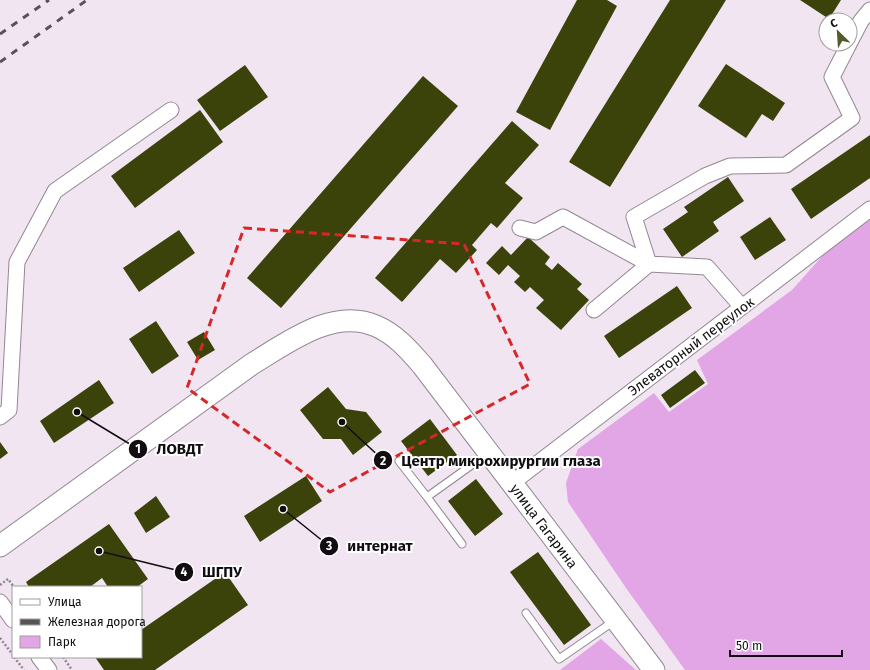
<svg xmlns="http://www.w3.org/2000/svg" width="870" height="670" font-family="'Fira Sans',sans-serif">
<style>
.green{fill:#e2a5e5}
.building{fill:#3b430b}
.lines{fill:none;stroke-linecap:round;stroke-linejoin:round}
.lane-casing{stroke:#928793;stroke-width:9}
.street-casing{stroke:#928793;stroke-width:17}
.secondary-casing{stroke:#928793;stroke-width:23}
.path{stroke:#8f868f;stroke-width:2.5;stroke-dasharray:2 2;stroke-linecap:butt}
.lane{stroke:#fff;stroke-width:7}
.street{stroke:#fff;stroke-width:15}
.secondary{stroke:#fff;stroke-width:21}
.rail{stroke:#595359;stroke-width:3;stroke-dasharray:7 7;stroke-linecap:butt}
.marked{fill:none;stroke:#d62828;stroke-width:3;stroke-dasharray:8 5;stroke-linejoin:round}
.labels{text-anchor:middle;stroke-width:4;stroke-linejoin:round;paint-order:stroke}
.street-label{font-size:14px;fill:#110d11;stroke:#fff}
.leader{fill:none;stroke:#110d11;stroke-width:1.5}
.callout-dot{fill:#110d11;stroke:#fff;stroke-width:1.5}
.mark-label{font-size:12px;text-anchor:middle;font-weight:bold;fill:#fff}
.callout-label{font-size:15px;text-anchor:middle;font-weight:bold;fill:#110d11;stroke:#fff;stroke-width:4;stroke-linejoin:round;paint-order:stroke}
</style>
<rect width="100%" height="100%" fill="#f1e5f1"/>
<path class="green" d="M870 217V670H685L626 588 568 502 566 483 578 449 654 393 669 412 708 384 697 360 792 290 825 253Z
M601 639 636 670H560Z"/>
<path class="building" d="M577 0H607L617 6 550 130 516 112Z
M670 0H726L610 187 569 162Z
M800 0H841L829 19Z
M726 64 785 103 773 121 762 114 746 138 698 106Z
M245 65 268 97 220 131 197 100Z
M423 76 458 106 281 308 247 278Z
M200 110 223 142 135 208 111 176Z
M512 121 539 145 505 183 523 198 497 228 491 223 472 245 477 250 456 273 440 259 402 302 375 278Z
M870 135V178L811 219 791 189Z
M728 177 744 201 713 222 719 231 682 257 663 229 688 212 684 207Z
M770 217 786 240 755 260 740 237Z
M179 230 195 253 139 292 123 268Z
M528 237 550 257 545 264 552 270 558 263 582 284 577 289 589 300 561 330 536 308 544 300 530 287 525 292 514 282 520 276 508 265 499 275 486 263 502 246 511 255Z
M677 286 692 308 619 358 604 336Z
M156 321 179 356 152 374 129 339Z
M204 332 215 350 198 360 187 342Z
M695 370 705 383 670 408 661 395Z
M99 380 114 403 54 443 40 421Z
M328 387 346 409 366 412 382 432 353 455 341 439H323L300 410Z
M430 419 457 455 428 476 401 441Z
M0 442 8 453 0 459Z
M306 476 322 501 260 542 244 516Z
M476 479 503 514 475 536 448 501Z
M156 496 170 517 146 533 134 513Z
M109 524 148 579 137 587H108L102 578 90 587H29L26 582Z
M538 552 591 625 564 645 510 572Z
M225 572 248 605 155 670H104L95 657H141V630Z"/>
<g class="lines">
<g class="lane-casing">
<path id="lane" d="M399 461 427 497
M462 544 427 497 487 454
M526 613 559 659 614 621"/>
</g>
<g class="street-casing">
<path id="street" d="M850 42 861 21 870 10
M520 228 536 232 563 217 649 264
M649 264 634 217 705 176 730 166 786 165 852 118 832 77 849 44
M594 310 649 264 707 267 742 307
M0 417 9 410 17 262 55 191 171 110
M512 483 870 209
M0 602 13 620
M39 657 49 670"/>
</g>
<g class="secondary-casing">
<path id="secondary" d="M0 546 252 364C287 343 333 307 376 326 395 334 409 350 422 365L654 670"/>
</g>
<path class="path" d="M0 585 8 579 14 587
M0 638 13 655
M14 657 24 670
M63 657 72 670"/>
<use href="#lane" class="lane"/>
<use href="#street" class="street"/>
<use href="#secondary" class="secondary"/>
<path class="rail" d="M0 34 49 0
M0 62 87 0"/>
</g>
<path class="marked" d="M244 228 464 244 530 384 330 492 187 388Z"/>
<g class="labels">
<g class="street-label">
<text transform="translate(691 346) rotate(-37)" y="5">Элеваторный переулок</text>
<text transform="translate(544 526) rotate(53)" y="5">улица Гагарина</text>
</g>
</g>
<path class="leader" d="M77 412L138 449M342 422L383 460M283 509L329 546M99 551L184 572"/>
<g class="callout-dot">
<circle cx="77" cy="412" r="4"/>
<circle cx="342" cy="422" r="4"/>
<circle cx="283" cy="509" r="4"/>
<circle cx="99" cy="551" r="4"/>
<circle cx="138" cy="449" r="10"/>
<circle cx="383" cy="460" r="10"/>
<circle cx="329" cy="546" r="10"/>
<circle cx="184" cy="572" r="10"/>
</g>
<g class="mark-label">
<text x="138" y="453">1</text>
<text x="383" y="465">2</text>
<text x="329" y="550">3</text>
<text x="184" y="576">4</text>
</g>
<g class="callout-label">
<text x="180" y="454">ЛОВДТ</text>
<text x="501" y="466">Центр микрохирургии глаза</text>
<text x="380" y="551">интернат</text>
<text x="222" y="577">ШГПУ</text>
</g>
<rect x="12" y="586" width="130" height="72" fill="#ffffff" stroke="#a09ea0"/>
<rect x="20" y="599" width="20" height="6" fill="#ffffff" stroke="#a09ea0"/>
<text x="48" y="606" font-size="12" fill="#110d11">Улица</text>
<rect x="20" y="619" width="20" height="6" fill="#595359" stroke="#a09ea0"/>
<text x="48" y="626" font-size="12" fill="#110d11">Железная дорога</text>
<rect x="20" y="636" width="20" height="12" fill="#e2a5e5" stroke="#a09ea0"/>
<text x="48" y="646" font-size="12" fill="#110d11">Парк</text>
<g transform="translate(838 32) rotate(335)"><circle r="19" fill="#ffffff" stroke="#a09ea0"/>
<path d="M0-3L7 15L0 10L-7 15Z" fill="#535b2a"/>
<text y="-6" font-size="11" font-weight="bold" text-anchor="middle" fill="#110d11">С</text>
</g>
<path d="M730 650v6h112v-6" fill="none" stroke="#110d11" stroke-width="2"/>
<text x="736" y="650" font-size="12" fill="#110d11" stroke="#ffffff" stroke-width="3" paint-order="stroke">50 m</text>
</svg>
